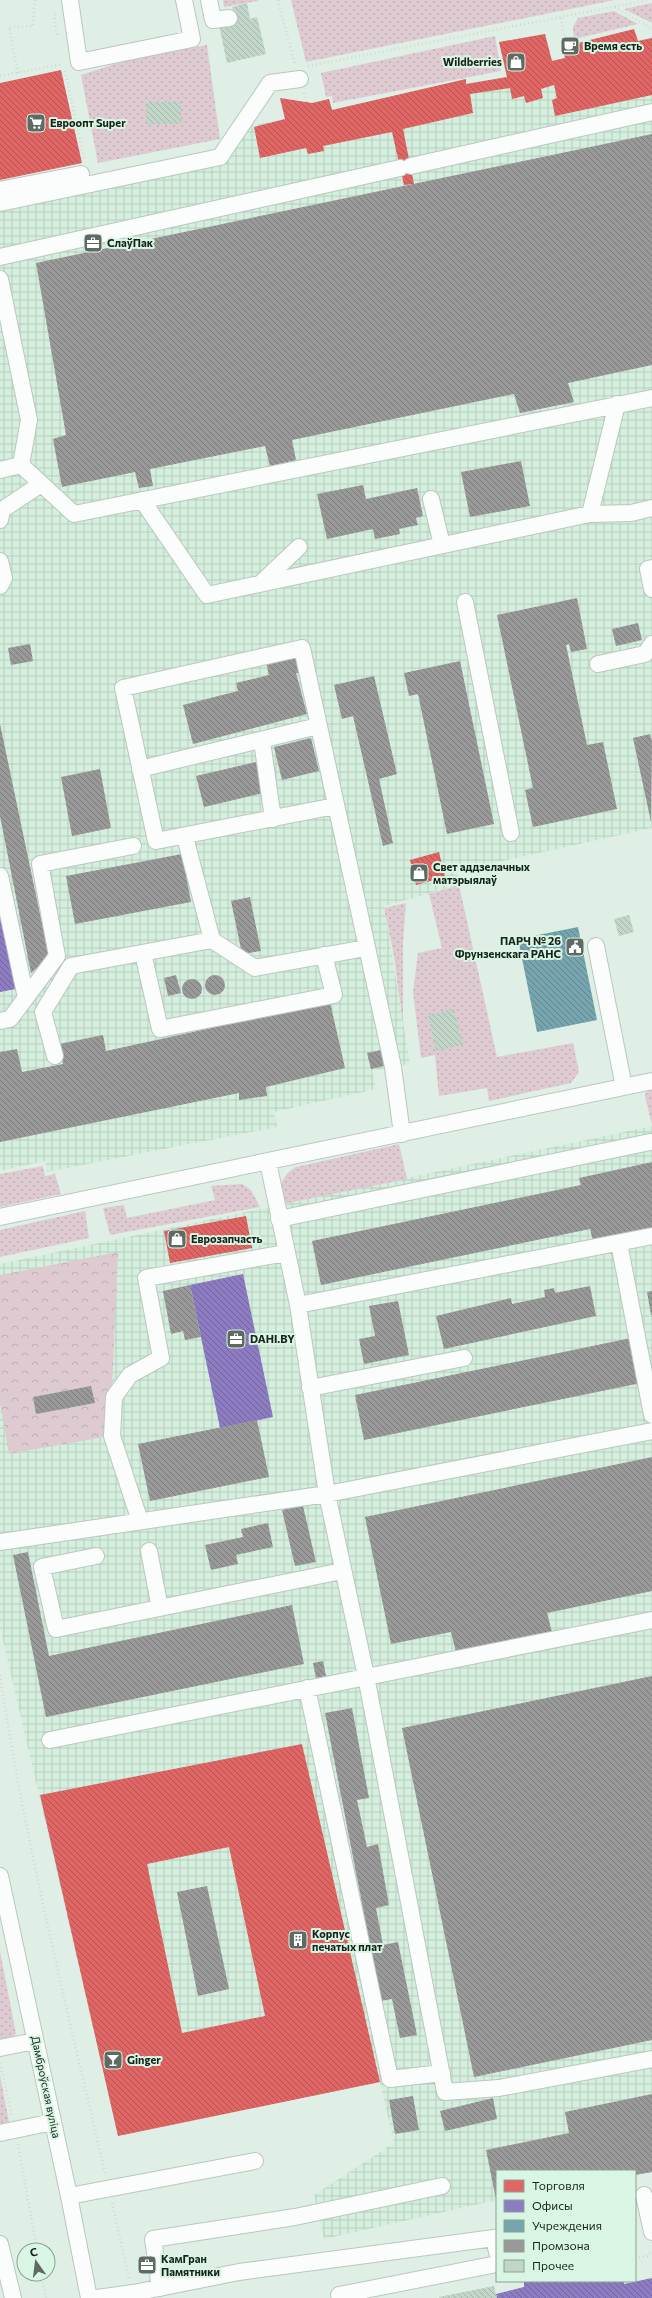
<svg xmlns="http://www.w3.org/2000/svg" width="652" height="2298" font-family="Commissioner,sans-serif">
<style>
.industrial{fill:url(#industrial-grid)}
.grass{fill:url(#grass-dots)}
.forest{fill:url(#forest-crowns)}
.shops{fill:url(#shops-back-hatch);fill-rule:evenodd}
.offices{fill:url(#offices-back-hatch)}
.public{fill:url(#public-back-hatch)}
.industry{fill:url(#industry-back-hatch)}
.building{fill:url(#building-back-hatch)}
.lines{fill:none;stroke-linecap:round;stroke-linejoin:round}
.minor-casing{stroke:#bac7bf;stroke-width:18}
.path{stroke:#d3d7d5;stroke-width:2.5;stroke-dasharray:1 3;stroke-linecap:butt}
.minor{stroke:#fafdfb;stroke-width:16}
.labels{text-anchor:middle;stroke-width:4;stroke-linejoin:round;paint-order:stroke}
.poi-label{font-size:11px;font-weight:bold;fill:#19231d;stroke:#d9f5e3;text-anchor:start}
.street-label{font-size:11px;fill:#19231d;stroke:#d9f5e3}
</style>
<defs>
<pattern id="industrial-grid" width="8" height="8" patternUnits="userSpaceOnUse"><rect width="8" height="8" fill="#d5efde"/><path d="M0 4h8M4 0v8" fill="none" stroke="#b6cdbe"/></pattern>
<pattern id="grass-dots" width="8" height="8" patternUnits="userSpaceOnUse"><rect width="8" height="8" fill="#decbd2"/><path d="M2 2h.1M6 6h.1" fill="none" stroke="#beaeb4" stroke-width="1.8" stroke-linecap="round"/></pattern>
<pattern id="forest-crowns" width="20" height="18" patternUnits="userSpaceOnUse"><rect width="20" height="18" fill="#decbd2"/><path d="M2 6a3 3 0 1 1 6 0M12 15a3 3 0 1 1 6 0" fill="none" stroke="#beaeb4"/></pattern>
<pattern id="shops-back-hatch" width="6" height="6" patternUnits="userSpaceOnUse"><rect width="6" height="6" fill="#e06666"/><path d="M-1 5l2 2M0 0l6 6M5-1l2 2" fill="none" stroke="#b55453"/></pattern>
<pattern id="offices-back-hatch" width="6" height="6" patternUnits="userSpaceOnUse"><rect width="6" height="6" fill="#8e7cc3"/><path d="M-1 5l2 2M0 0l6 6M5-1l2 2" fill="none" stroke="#73659e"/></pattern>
<pattern id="public-back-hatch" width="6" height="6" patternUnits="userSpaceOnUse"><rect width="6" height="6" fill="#76a5af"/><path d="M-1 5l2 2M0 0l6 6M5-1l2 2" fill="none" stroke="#60868e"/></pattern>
<pattern id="industry-back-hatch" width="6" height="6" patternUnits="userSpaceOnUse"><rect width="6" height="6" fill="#999"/><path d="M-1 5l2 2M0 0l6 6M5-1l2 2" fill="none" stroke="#7c7c7c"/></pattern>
<pattern id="building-back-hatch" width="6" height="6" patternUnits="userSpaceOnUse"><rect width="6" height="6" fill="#c1d5c9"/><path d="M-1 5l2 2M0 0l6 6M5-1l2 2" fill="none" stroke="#a5b7ac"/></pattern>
</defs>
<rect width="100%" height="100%" fill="#dfefe5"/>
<path class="industrial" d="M634 29 638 41 652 37V828L457 871 459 885 384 906 410 1064 372 1071 376 1089 274 1112 277 1127 47 1172 45 1161 0 1171V210L219 166 244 127 285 119 280 98 312 103 329 99 332 110 466 79V84L507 77 499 42 545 34 552 61 565 58 562 47Z
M652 1126V2172L635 2175V2171H497V2200L324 2239 314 2195 394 2143 380 2082 118 2136 0 1627V1264Z"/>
<path class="grass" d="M223 0H258V1L224 7Z
M291 0H615L306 62Z
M652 3V23L624 9Z
M614 11 638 24 574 39 573 27 578 18Z
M495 36 501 71 333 103 332 96 326 97 321 73Z
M207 45 220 139 98 163 81 75 130 59Z
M459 885 497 1057 573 1043 579 1072 571 1083 489 1101 487 1088 439 1096 435 1055 421 1058 413 992 418 953 442 948 429 894Z
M406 903 403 944V1024L394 956 384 908Z
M652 1088V1125L645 1096 646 1092Z
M399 1144 407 1179 283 1204C279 1188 280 1176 296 1167Z
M43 1166 45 1176 55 1174 61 1194 0 1207V1174Z
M242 1184 251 1190 260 1207 110 1235 103 1208 124 1205 127 1218 215 1200 211 1186Z
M85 1211 89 1238 0 1257V1230Z
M0 1951 16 2034 10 2040 0 2043Z
M0 2075 9 2122 0 2124Z"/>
<path class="forest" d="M118 1252 110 1436 9 1454 0 1404V1275Z"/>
<path class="shops" d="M634 29 638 41 652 38V95L555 116 552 100 557 98 554 85 541 89 543 98 526 103 524 96 512 99 510 88 470 94 473 113 403 129 414 184 404 185 392 132 323 146 324 151 308 154 306 148 260 158 254 127 285 119 280 98 312 103 329 99 332 110 466 79V84L507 77 499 42 545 34 552 61 565 58 562 47Z
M61 70 82 163 0 180V83Z
M439 852 445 877 416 885 410 860Z
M246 1216 252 1248 170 1263 164 1231Z
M302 1744 380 2082 118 2136 40 1795ZM229 1847 265 2016 182 2033 147 1864Z"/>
<path class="offices" d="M0 884 21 988 0 992Z
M243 1274 273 1417 220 1428 190 1285Z
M151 2260 153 2271 142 2273 140 2262Z
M652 2278V2298H497L496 2294 524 2287V2281H624V2284Z"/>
<path class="public" d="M578 927 597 1020 537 1032 518 939Z"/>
<path class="industry" d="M652 134V365L568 383 574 402 520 413 514 394 292 440 296 460 270 466 265 446 150 469 153 486 139 488 135 472 62 487 53 439 66 435 36 263Z
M521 461 530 506 470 517 461 472Z
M363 485 366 499 417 488 423 516 416 518 418 525 399 529 400 534 375 539 373 529 327 539 317 494Z
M577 598 587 649 571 652 569 644 566 645 587 745 603 742 617 809 533 827 525 790 533 788 497 615Z
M638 623 642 640 616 646 612 629Z
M30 644 33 661 11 665 8 648Z
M296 654 301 674 296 673 307 714 193 744 183 705 238 691 236 683 269 675 266 662Z
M460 661 494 824 447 834 418 694 409 696 404 673Z
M374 676 397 774 379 779 393 843 383 846 353 716 342 719 334 685Z
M0 724 49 957 31 973 0 816Z
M650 734 652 742 651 822 633 738Z
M311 738 319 771 282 780 274 747Z
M256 762 263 793 204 807 196 776Z
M100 769 111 828 72 836 61 777Z
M182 854 191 902 75 924 66 876Z
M250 897 261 951 242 954 231 901Z
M176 975 181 993 168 996 164 978Z
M205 985a10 10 0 1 1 20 0a10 10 0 1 1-20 0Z
M182 989a10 10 0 1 1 20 0a10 10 0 1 1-20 0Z
M330 1002 345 1068 266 1087 267 1096 239 1100V1093L0 1142V1052L17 1049 22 1072 63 1064 59 1044 103 1035 106 1051Z
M386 1049 389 1065 371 1069 367 1053Z
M652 1162V1228L593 1241 590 1229 321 1285 312 1241 581 1185 579 1178Z
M190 1285 201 1337 185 1340 183 1331 171 1334 163 1291Z
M590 1286 596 1316 444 1349 436 1316 511 1298 512 1304 545 1297 544 1290 554 1288 555 1293Z
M652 1291V1315H651L647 1292Z
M398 1301 409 1355 364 1364 359 1339 375 1336 369 1306Z
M631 1338 641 1383 364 1440 355 1395Z
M91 1386 95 1403 36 1414 33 1397Z
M257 1420 269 1477 150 1501 138 1444Z
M652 1457V1591L547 1613 552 1632 456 1652 451 1632 391 1644 365 1517Z
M303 1506 316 1562 295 1566 282 1510Z
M268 1523 273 1547 236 1555 238 1564 211 1570 205 1545 243 1537 241 1529Z
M28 1552 49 1656 292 1605 304 1664 46 1717 13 1555Z
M323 1661 326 1676 316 1678 313 1663Z
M652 1676V2040L474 2077 402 1728Z
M352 1708 369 1798 357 1800 367 1847 378 1844 389 1905 376 1908 383 1945 398 1942 417 2035 400 2038 392 1999 381 2001 325 1713Z
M207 1886 229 1989 198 1996 177 1892Z
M652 2094V2172L635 2175V2171H497L496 2199 486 2150 569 2133 565 2112Z
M413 2096 419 2130 395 2134 389 2100Z
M493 2098 497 2119 445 2131 440 2111Z"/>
<path class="building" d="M247 3 250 19 257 17 266 54 227 63 219 25 236 22 232 7Z
M146 102H181V124H146Z
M629 915 634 932 619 936 614 919Z
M454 1009 463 1045 436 1051 428 1015Z
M494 2286 497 2298H439V2297Z"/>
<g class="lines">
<g class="minor-casing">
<path id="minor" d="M70 0 79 62 192 39 184 0
M209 0 213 20 229 18
M411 166 652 112
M0 190 81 174
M0 203 220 157 270 83 300 79
M0 257 400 168
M0 279 29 420 21 465
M21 465 74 514 652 398
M0 470 21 465
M431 499 442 545
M142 500 207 595 590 514 617 404
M590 514 631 513 652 508
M0 520 2 510 41 484
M0 561 4 578 0 586
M652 568 648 569 652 589
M260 584 299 547
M465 602 511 833
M598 664 645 654 652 644
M262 741 273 819
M140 769 318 726
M335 806 156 841 123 688 302 648 393 1067 402 1134
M185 837 212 940 255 968 366 948
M0 876 26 998
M596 946 624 1087
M143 953 160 1029 334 995 324 955
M0 1021 10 1019 57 956 40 864 133 846
M55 1056 43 1012 71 966 212 940
M0 1217 652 1081
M279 1219 650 1142
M619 1243 652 1415
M298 1305 652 1236
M310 1388 464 1358
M652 1431 327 1494 366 1676 445 2092 499 2088 652 2059
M140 1521 112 1436 114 1397 130 1375 161 1358 146 1278 286 1253
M0 1542 327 1494 298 1305 268 1162
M149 1551 160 1608
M96 1556 42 1567 56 1629 342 1571
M307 1688 390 2079 442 2073
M50 1740 652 1620
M0 1876 69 2196 89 2298
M0 2048 35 2041
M0 2133 53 2122
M644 2195 652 2232
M69 2196 255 2161
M0 2244 13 2298
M160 2288 153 2239 295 2217 442 2186
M97 2298 133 2293 239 2272 494 2238 497 2252
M340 2298 339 2295 497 2264"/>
</g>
<path class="path" d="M278 0 295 65
M615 7 652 29
M55 14 54 21 58 37
M561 18 566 47
M308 66 649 0
M65 71 84 158
M18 73 9 27 33 26 35 0
M0 76 63 64
M304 93 306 102
M0 1675C25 1843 67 2008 105 2173
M0 2063 12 2116
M18 2144 37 2250
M112 2203 129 2278
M635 2258 648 2256 652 2251
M41 2274 46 2298"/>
<use href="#minor" class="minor"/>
</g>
<defs>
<g id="cafe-square" transform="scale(1)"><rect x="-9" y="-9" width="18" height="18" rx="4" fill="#5e6a63" stroke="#d9f5e3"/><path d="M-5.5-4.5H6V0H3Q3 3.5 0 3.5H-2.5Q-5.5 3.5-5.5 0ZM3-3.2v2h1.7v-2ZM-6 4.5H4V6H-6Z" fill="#fff"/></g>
<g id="shop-square" transform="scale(1)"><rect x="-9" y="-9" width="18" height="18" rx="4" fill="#5e6a63" stroke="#d9f5e3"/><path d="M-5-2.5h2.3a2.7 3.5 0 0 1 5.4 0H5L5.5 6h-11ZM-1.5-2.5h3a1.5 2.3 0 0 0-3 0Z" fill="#fff"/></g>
<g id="supermarket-square" transform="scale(1)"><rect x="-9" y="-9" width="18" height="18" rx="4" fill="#5e6a63" stroke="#d9f5e3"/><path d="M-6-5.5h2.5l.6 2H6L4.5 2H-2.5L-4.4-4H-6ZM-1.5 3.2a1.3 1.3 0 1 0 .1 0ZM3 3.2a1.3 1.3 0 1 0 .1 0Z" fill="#fff"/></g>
<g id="office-square" transform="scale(1)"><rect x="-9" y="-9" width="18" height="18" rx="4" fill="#5e6a63" stroke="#d9f5e3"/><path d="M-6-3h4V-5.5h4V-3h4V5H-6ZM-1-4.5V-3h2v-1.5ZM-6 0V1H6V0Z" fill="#fff"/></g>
<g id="civic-square" transform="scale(1)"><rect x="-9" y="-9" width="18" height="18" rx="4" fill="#5e6a63" stroke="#d9f5e3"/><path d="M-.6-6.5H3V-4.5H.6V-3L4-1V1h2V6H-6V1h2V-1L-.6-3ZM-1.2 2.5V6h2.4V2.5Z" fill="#fff"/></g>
<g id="building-square" transform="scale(1)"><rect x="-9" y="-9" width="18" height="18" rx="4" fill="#5e6a63" stroke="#d9f5e3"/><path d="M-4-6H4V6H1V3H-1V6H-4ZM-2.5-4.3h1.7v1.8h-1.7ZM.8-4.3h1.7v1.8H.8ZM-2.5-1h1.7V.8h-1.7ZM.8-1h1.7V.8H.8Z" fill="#fff"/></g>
<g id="bar-square" transform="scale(1)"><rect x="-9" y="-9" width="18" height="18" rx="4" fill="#5e6a63" stroke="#d9f5e3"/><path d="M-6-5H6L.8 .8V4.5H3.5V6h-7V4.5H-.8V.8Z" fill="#fff"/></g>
</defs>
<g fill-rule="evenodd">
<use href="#cafe-square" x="570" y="46"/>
<use href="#shop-square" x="516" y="62"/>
<use href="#supermarket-square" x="36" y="123"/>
<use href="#office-square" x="93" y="243"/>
<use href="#shop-square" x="419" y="873"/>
<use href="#civic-square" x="575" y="947"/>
<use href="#shop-square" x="177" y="1239"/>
<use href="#office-square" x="236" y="1339"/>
<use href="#building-square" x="298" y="1940"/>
<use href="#bar-square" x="113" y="2060"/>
<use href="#office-square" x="147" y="2265"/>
</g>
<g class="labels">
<g class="poi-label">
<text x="584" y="50">Время есть</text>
<text x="502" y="66" text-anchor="end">Wildberries</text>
<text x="50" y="127">Евроопт Super</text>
<text x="107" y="247">СлаўПак</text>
<text x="433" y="871">Свет аддзелачных<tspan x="433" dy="13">матэрыялаў</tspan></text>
<text x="561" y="945" text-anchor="end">ПАРЧ № 26<tspan x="561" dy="13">Фрунзенскага РАНС</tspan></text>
<text x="191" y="1243">Еврозапчасть</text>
<text x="250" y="1343">DAHI.BY</text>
<text x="312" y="1938">Корпус<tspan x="312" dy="13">печатых плат</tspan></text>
<text x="127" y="2064">Ginger</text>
<text x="161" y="2263">КамГран<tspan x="161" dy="13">Памятники</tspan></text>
</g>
<g class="street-label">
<text transform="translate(46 2087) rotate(78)" y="4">Дамброўская вуліца</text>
</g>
</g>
<rect x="496" y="2170" width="140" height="112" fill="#d9f5e3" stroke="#8ca194"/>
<rect x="504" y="2180" width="20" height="12" fill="#e06666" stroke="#8ca194"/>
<text x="532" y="2190" font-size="12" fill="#19231d">Торговля</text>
<rect x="504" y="2200" width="20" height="12" fill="#8e7cc3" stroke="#8ca194"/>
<text x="532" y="2210" font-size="12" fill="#19231d">Офисы</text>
<rect x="504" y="2220" width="20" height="12" fill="#76a5af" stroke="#8ca194"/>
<text x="532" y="2230" font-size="12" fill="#19231d">Учреждения</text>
<rect x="504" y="2240" width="20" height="12" fill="#999999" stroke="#8ca194"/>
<text x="532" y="2250" font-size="12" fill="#19231d">Промзона</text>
<rect x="504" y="2260" width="20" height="12" fill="#c1d5c9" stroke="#8ca194"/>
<text x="532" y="2270" font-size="12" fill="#19231d">Прочее</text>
<g transform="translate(36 2262) rotate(346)"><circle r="19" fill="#d9f5e3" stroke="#8ca194"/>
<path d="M0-3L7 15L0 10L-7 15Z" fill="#5e6a63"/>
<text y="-6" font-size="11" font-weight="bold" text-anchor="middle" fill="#19231d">С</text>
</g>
</svg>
